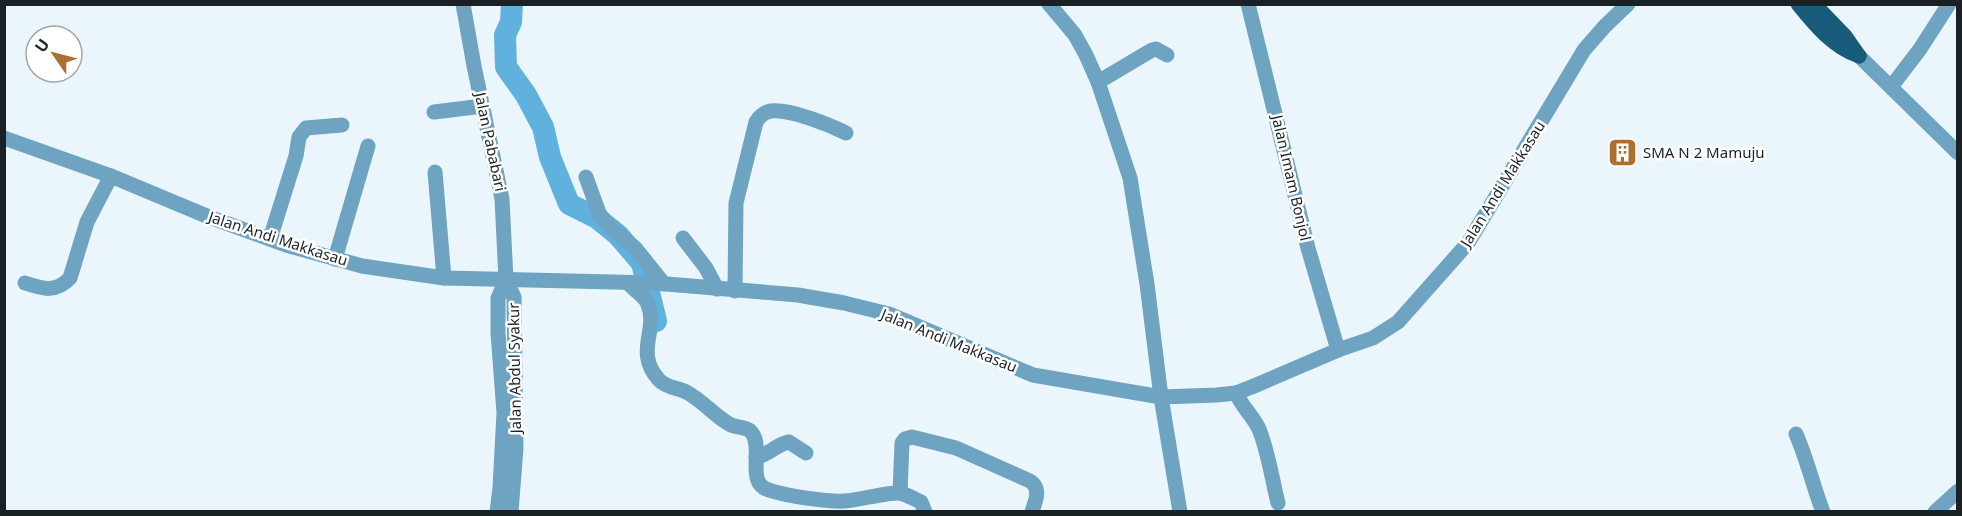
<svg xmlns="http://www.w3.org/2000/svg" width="1962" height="516" font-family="'Noto Sans',sans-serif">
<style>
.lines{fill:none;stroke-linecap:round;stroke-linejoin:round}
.river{stroke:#61b1de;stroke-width:22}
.minor{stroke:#6ea3c2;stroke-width:15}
.major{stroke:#195b7b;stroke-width:15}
.labels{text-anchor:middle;stroke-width:5;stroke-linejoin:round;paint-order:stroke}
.street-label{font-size:15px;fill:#1a2125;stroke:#fff}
.poi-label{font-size:15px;fill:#1a2125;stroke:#fff;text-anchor:start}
</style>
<rect width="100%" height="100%" fill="#ebf6fc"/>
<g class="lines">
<polyline class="river" points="512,4 511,22 505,35 506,67 526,95 543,127 550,157 569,204 597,218 618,235 642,263 656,321"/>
<g class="minor">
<polyline points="463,4 474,66 502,199 506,280 514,297 516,448 511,512"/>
<polyline points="1049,4 1075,35 1086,55 1098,82 1130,178 1147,284 1161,397 1180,512"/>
<polyline points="1248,4 1308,248 1338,350"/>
<polyline points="1859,56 1958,153"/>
<polyline points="1098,82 1152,50 1156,49 1167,55"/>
<polyline points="1891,87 1920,49 1949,4"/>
<polyline points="434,112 483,106"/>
<polyline points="4,138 111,176 209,217 286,245 362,266 444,278 655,283 798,295 844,303 889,314 1033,375 1161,397 1217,395 1236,393 1254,386 1338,350 1373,338 1398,322 1468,243 1584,50 1605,26 1628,4"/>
<polyline points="435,172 444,278"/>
<polyline points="586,177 599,213 606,223 636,249 664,284"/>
<polyline points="683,238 706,268 717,289"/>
<polyline points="270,239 296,156 299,137 306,128 342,125"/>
<polyline points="335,259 368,146"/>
<path d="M25 283C43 289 56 293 70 278L87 222 111 176"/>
<path d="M628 283C633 289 643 295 647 302 660 329 633 351 659 380 668 389 678 387 688 393 704 402 717 418 731 425 738 428 748 427 752 433 764 449 745 483 769 490 786 496 827 502 845 501 859 500 888 492 900 493 906 494 914 499 921 502L925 512"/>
<path d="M735 291 736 203 756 122C759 117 764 112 771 111 790 109 828 124 846 133"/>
<path d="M1236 393C1242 407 1253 416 1259 429 1268 451 1272 479 1278 503"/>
<path d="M1796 434C1807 459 1813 486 1823 512"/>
<path d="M756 457C770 455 776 444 789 442L806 453"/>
<path d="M900 493 902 443 905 439 912 437 956 448 1030 481C1042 489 1035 501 1032 512"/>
<polyline points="497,512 500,488 504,413 498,333 498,298 506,280"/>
<polyline points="1935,512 1958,491"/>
</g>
<g class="major">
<path d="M1798 4C1815 25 1833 47 1859 56"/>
<polyline points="1814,4 1845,36 1859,56"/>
</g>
</g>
<defs>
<symbol id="building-square" viewBox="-11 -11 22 22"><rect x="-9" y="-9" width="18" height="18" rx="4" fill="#aa6f31" stroke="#fff"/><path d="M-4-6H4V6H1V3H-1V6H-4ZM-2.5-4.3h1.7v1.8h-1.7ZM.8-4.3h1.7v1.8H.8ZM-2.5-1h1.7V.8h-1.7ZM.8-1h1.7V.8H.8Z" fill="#fff"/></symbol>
</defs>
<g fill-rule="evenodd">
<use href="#building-square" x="1606" y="136" width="33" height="33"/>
</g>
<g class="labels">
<g class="street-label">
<text transform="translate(490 142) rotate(78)" y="5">Jalan Pababari</text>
<text transform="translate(1291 178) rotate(77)" y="5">Jalan Imam Bonjol</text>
<text transform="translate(1503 184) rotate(-58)" y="5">Jalan Andi Makkasau</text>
<text transform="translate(278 239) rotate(18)" y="5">Jalan Andi Makkasau</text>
<text transform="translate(949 341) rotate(22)" y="5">Jalan Andi Makkasau</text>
<text transform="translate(515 368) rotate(-91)" y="5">Jalan Abdul Syakur</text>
</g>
<g class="poi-label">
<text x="1643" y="158">SMA N 2 Mamuju</text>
</g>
</g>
<rect width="1962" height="516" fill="none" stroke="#1a2125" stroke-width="12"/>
<g transform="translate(54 54) rotate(305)"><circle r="28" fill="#ffffff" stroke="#a3a6a8" stroke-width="1.5"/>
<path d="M0-4.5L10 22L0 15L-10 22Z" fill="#aa6f31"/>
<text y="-9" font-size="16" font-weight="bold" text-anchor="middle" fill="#1a2125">U</text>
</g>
</svg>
